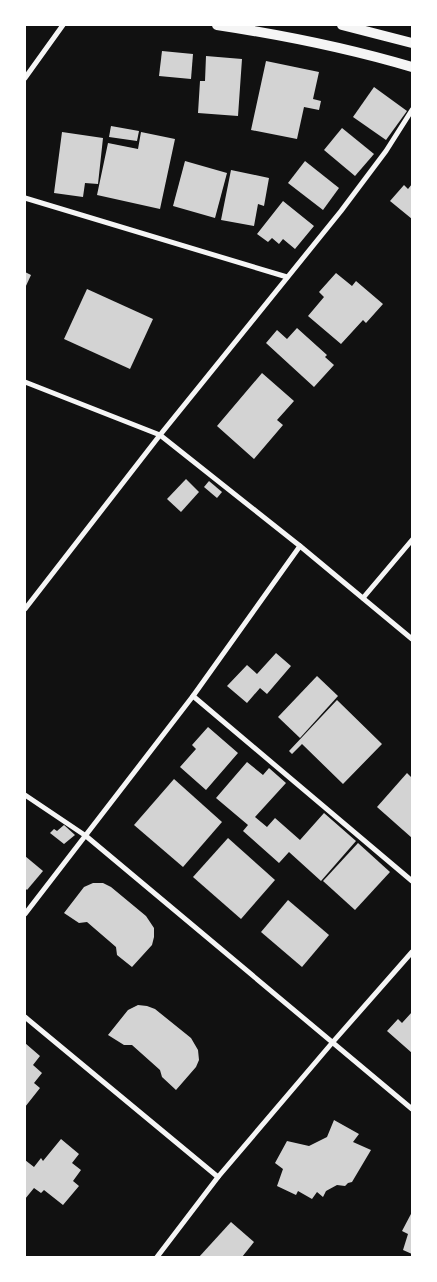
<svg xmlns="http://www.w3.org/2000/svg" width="437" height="1282" font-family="'Nunito Sans',sans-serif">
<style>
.building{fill:#d3d3d3}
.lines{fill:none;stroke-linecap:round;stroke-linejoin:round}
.minor{stroke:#f5f5f5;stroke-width:5}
.secondary{stroke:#f5f5f5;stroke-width:10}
</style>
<rect width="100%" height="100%" fill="#111"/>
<g class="building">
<polygon points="162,51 193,54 191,79 159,76"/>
<polygon points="206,56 242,59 238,116 198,113 200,81 205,81"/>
<polygon points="266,61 319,72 313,99 321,101 319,110 304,107 297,139 251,130"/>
<polygon points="374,87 407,111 386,140 353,117"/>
<polygon points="111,126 139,131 137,141 109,137"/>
<polygon points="342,128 374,154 355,176 324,150"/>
<polygon points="62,132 103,138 98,184 85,183 83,197 54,193"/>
<polygon points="141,132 175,139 160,209 97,195 108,143 138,149"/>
<polygon points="185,161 227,173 215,218 173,206"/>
<polygon points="305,161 339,188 323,210 288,183"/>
<polygon points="231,170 269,178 264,206 258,204 254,226 221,220"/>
<polygon points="412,184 412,219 390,201 404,185 408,189"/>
<polygon points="283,201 314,226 295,249 283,239 279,244 272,238 268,242 257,234"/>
<polygon points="25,272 31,275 25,288"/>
<polygon points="336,273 352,286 356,281 383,304 366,323 363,320 341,344 308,316 324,297 319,292"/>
<polygon points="87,289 153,319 130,369 64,339"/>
<polygon points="297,328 327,355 325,357 334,365 314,387 266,343 277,330 287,339"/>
<polygon points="262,373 294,401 277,420 283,425 254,459 217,426"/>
<polygon points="186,479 199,492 181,512 167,499"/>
<polygon points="209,481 222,492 217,498 204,487"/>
<polygon points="276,653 291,666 267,694 260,688 247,703 227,686 247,665 257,674"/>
<polygon points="317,676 338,696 300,738 278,717"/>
<polygon points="337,700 382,744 343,784 302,744 292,754 289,751"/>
<polygon points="208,727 238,753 206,790 180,767 196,749 192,745"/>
<polygon points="247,762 263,775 269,768 286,783 255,817 267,827 275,818 300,840 324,813 356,841 321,881 289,852 279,863 243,831 248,825 216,798"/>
<polygon points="407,773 412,778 412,838 377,807"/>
<polygon points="174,779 222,822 183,867 134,825"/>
<polygon points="64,825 75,835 64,844 50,833 54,829 57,831"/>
<polygon points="228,838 275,880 241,919 193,877"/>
<polygon points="358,843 390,872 355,910 323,881"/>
<polygon points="25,856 43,871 27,890 25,888"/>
<polygon points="93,883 103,883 111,887 146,916 154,928 154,937 152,945 132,967 117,955 116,947 87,922 79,923 64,913 84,887"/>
<polygon points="288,900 329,935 302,967 261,932"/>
<polygon points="138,1005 147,1006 155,1009 191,1038 198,1050 199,1060 196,1067 176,1090 162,1077 160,1070 132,1045 124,1045 108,1035 128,1010"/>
<polygon points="412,1012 412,1053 387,1031 398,1019 402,1023"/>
<polygon points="25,1043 40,1056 33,1065 42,1073 34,1083 40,1088 25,1107"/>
<polygon points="334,1120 359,1134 353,1142 371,1150 352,1182 348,1183 345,1186 337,1185 326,1191 323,1197 317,1192 312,1199 298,1191 296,1195 277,1186 283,1169 275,1163 287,1141 309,1146 327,1137"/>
<polygon points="61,1139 79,1154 72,1163 81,1170 73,1181 79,1186 63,1205 44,1190 41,1193 34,1188 25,1199 25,1160 34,1167 41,1158 43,1161"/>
<polygon points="412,1212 412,1254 403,1250 408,1234 402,1231"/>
<polygon points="231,1222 254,1242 242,1257 199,1257"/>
</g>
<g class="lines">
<g class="minor">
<polyline points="25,78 63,25"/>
<polyline points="25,198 287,277"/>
<polyline points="25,382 160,435 300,546 412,639"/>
<polyline points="363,598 412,540"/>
<polyline points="25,609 160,435 341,211 386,151 412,110"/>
<polyline points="193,696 412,881"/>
<polyline points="25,795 86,836 412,1109"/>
<polyline points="25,914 193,696 300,546"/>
<polyline points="25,1017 218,1177"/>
<polyline points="157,1257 218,1177 332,1043 412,952"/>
</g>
<g class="secondary">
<path d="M217 25C283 35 348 48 412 67"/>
<polyline points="342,25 412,43"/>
</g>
</g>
<rect width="437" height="1282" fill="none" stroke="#ffffff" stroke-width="52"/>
</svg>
